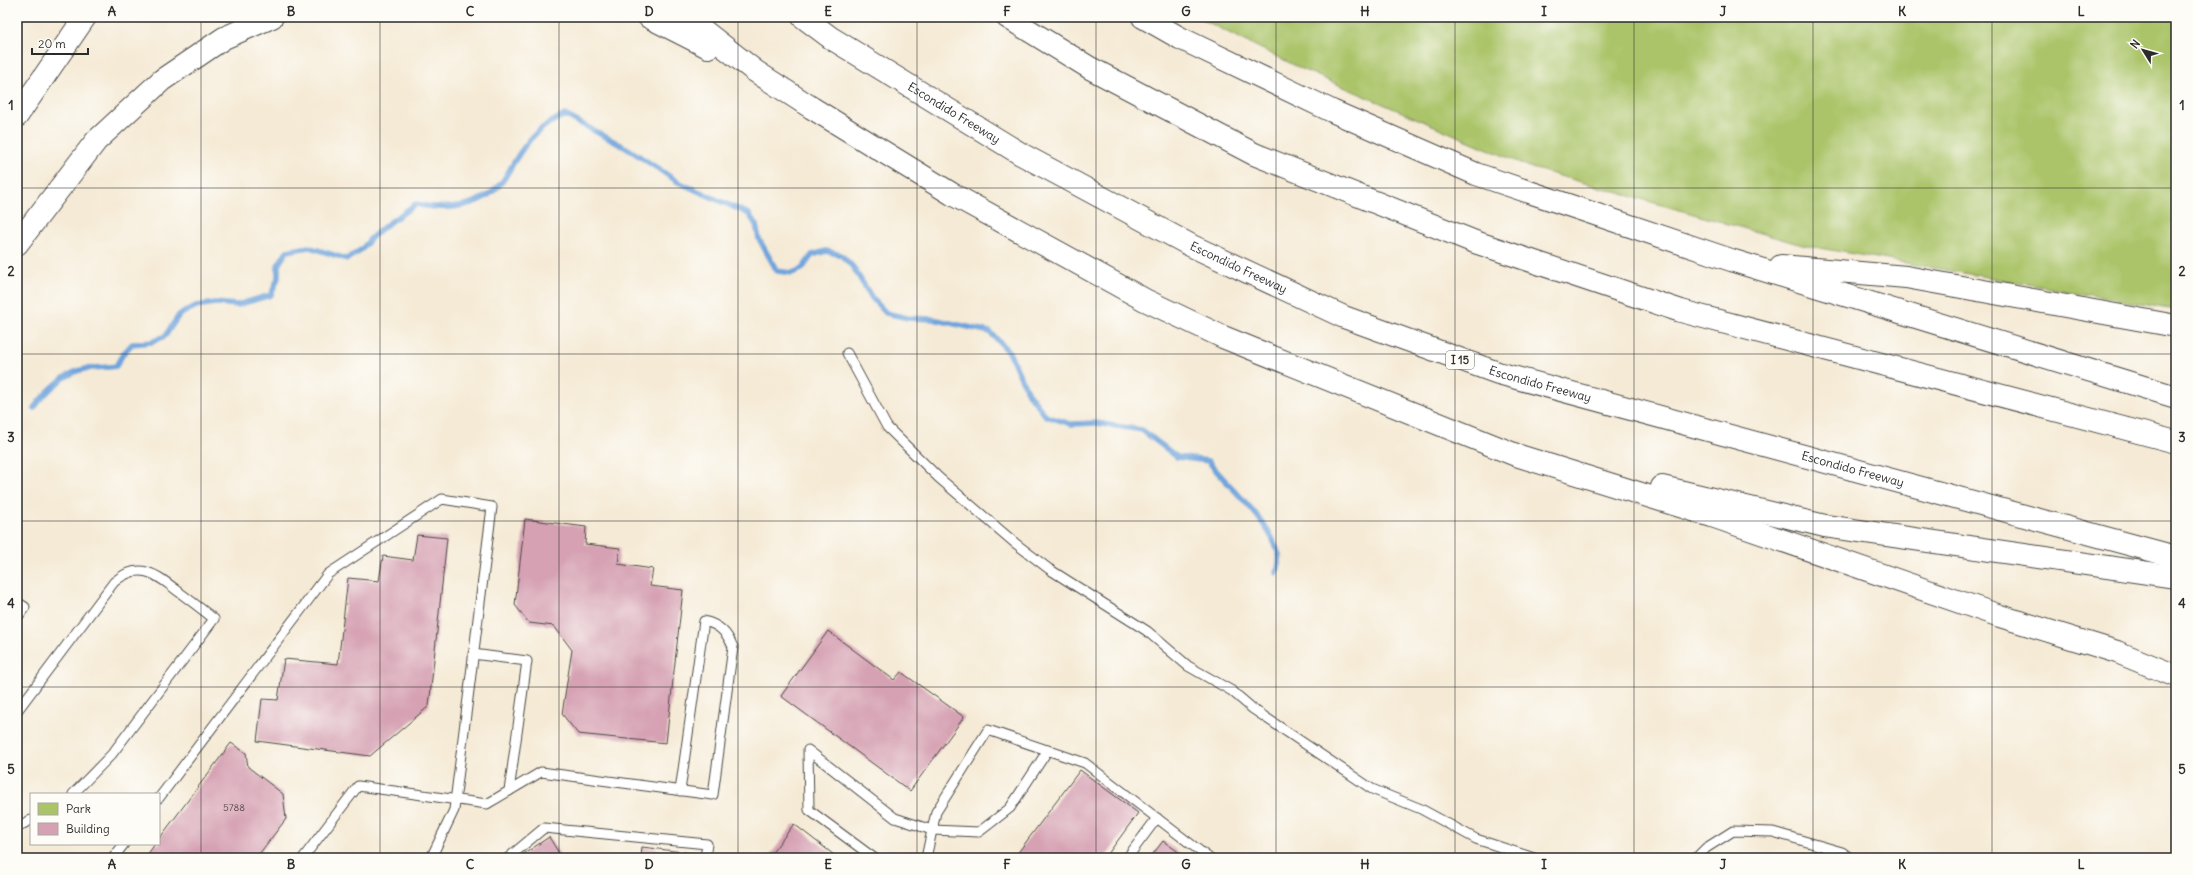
<svg xmlns="http://www.w3.org/2000/svg" width="2193" height="875" font-family="Delius,sans-serif">
<style>
.green{fill:#abc469;stroke:#6b784a}
.lines{fill:none;stroke-linecap:round;stroke-linejoin:round}
.stream{stroke:#6fa4dc;stroke-width:5.5}
.building{fill:#d6a1b3}
.lane-casing{stroke:#494844;stroke-width:11}
.highway-casing{stroke:#494844;stroke-width:24}
.lane{stroke:#fff;stroke-width:9}
.highway{stroke:#fff;stroke-width:22}
.grid{fill:none;stroke:#2b2b2b;stroke-width:1;stroke-opacity:0.55}
.labels{text-anchor:middle;stroke-width:3;stroke-linejoin:round;paint-order:stroke}
.number-label{font-size:10px;fill:#56484d}
.shield{fill:#fdfcf7;stroke:#6a6a68;stroke-width:1}
.shield-label{font-size:11px;font-weight:bold;fill:#2b2b2b}
.street-label{font-size:12px;fill:#2b2b2b;stroke:#fdfcf7}
.neatline{fill:none;stroke:#2b2b2b;stroke-width:1.5}
.grid-label{font-size:13px;text-anchor:middle;font-weight:bold;fill:#2b2b2b}
</style>
<rect width="100%" height="100%" fill="#fdfcf7"/>
<filter id="ink" filterUnits="userSpaceOnUse"><feTurbulence type="fractalNoise" baseFrequency=".025" numOctaves="2"/><feDisplacementMap in="SourceGraphic" scale="8" xChannelSelector="R" yChannelSelector="G"/><feConvolveMatrix kernelMatrix="1 2 1 2 8 2 1 2 1" color-interpolation-filters="sRGB"/></filter>
<filter id="wash" filterUnits="userSpaceOnUse"><feTurbulence type="fractalNoise" baseFrequency=".012" numOctaves="4" result="noise"/><feDisplacementMap in="SourceGraphic" scale="16" xChannelSelector="R" yChannelSelector="G"/><feGaussianBlur stdDeviation="0.9" result="paint"/><feColorMatrix in="noise" values="0 0 0 0 0 0 0 0 0 0 0 0 0 0 0 0 0 1.4 0 .05"/><feComposite in="paint" operator="in"/></filter>
<g filter="url(#wash)">
<rect width="100%" height="100%" fill="#f5ead5"/>
<polygon class="green" points="1197,17 2176,17 2176,310 1802,245 1532,168 1304,70"/>
<g class="lines">
<path class="stream" d="M34 408C45 393 65 372 85 369 95 367 106 368 116 366L123 354 132 344 152 342 165 336 179 315 196 306 215 303 237 305 271 295 278 278V265L287 251 309 247 347 259 362 249 371 238 386 225 416 204C445 211 481 208 501 183 506 177 510 169 514 162 528 139 540 126 565 115L630 150 678 182 749 214 756 225 759 239 777 271 792 273 802 269 812 255 826 251 841 255 853 267 872 298 886 313 908 318 933 319 990 332 1009 352 1028 393 1046 416 1071 424 1096 423 1142 430 1177 457 1208 461C1231 490 1269 519 1279 555 1280 560 1278 568 1277 573"/>
</g>
<g id="blocks">
<g class="building">
<polygon points="525,519 586,527 585,544 620,548 618,564 653,569 650,586 683,590 666,743 578,734 562,714 572,650 554,626 529,623 515,605"/>
<polygon points="417,535 447,538 429,706 370,756 257,741 262,699 278,700 284,659 338,664 348,578 379,581 383,556 413,560"/>
<polygon points="828,631 894,680 901,672 964,717 910,791 781,696"/>
<polygon points="231,743 246,753 248,767 283,794 286,819 256,858 145,858 155,844 159,844 159,839"/>
<polygon points="1080,770 1138,813 1105,858 1014,858"/>
<polygon points="794,824 838,858 768,858"/>
<polygon points="549,837 562,858 518,858"/>
<polygon points="1163,841 1187,858 1150,858"/>
<polygon points="642,847 699,854 698,858 641,858"/>
</g>
</g>
</g>
<g filter="url(#ink)">
<use href="#blocks" fill-opacity="0" stroke="#494844" stroke-width="1"/>
<g class="lines">
<defs>
<g id="lane">
<polyline points="847,353 887,427 939,478 1015,543 1049,569 1147,631 1188,666 1232,691 1253,709 1372,789 1421,809 1476,839 1534,858"/>
<polyline points="17,602 25,607 17,618"/>
<polyline points="473,654 527,661 509,791"/>
<path d="M17 711 114 582C140 560 157 575 179 592 191 601 203 610 214 619L112 754 73 794"/>
<polyline points="159,798 328,574 442,499 492,507 454,810 431,858"/>
<polyline points="17,827 31,820"/>
<polyline points="113,858 124,844"/>
<path d="M303 858 358 786 487 804 541 772 713 795 733 647C727 633 720 625 704 621L680 791"/>
<polyline points="508,858 544,828 707,844 705,858"/>
<polyline points="874,858 809,810 808,750 895,818 932,830 979,832 1010,808 1048,750"/>
<polyline points="926,858 936,812 988,730 1085,763 1209,858"/>
<polyline points="1127,858 1157,818"/>
<polyline points="1696,858 1706,848 1733,831 1773,832 1842,852 1851,858"/>
</g>
<g id="highway">
<polyline points="649,17 708,47"/>
<polyline points="686,17 755,71 812,108 952,194 1145,300 1223,337 1516,455 1712,516 2000,616 2117,652 2176,676"/>
<path id="s1" d="M803 17 831 38 1021 154 1192 246 1344 317 1498 373 2176 557"/>
<polyline points="1007,17 1090,68 1254,154 1475,242 1681,311 2176,442"/>
<polyline points="1143,17 1180,38 1332,111 1476,174 1734,261 2176,397"/>
<polyline points="17,116 85,17"/>
<polyline points="17,244 96,141 162,80 224,38 272,17"/>
<polyline points="1781,266 1906,277 2176,326"/>
<polyline points="1662,487 1825,526 2176,577"/>
</g>
</defs>
<use href="#lane" class="lane-casing"/>
<use href="#highway" class="highway-casing"/>
<use href="#lane" class="lane"/>
<use href="#highway" class="highway"/>
</g>
</g>
<path class="grid" d="M201 17V858M380 17V858M559 17V858M738 17V858M917 17V858M1096 17V858M1276 17V858M1455 17V858M1634 17V858M1813 17V858M1992 17V858M17 188H2176M17 354H2176M17 521H2176M17 687H2176"/>
<g class="labels">
<g class="number-label">
<text x="234" y="811">5788</text>
</g>
<rect class="shield" x="1446" y="351" width="28" height="18" rx="3"/>
<g class="shield-label">
<text x="1460" y="364">I 15</text>
</g>
<g class="street-label">
<text dy="4" stroke="none"><textPath href="#s1" startOffset="179">Escondido Freeway</textPath></text>
<text dy="4" stroke="none"><textPath href="#s1" startOffset="503">Escondido Freeway</textPath></text>
<text dy="4" stroke="none"><textPath href="#s1" startOffset="827">Escondido Freeway</textPath></text>
<text dy="4" stroke="none"><textPath href="#s1" startOffset="1151">Escondido Freeway</textPath></text>
</g>
</g>
<rect width="2193" height="875" fill="none" stroke="#fdfcf7" stroke-width="44"/>
<rect x="30" y="793" width="130" height="52" fill="#fdfcf7" stroke="#a9a8a5"/>
<rect x="38" y="803" width="20" height="12" fill="#abc469" stroke="#a9a8a5"/>
<text x="66" y="813" font-size="12" fill="#2b2b2b">Park</text>
<rect x="38" y="823" width="20" height="12" fill="#d6a1b3" stroke="#a9a8a5"/>
<text x="66" y="833" font-size="12" fill="#2b2b2b">Building</text>
<g transform="translate(2143 50) rotate(307)" stroke="#fdfcf7" stroke-width="3" paint-order="stroke">
<path d="M0-3L7 15L0 10L-7 15Z" fill="#2b2b2b"/>
<text y="-6" font-size="11" font-weight="bold" text-anchor="middle" fill="#2b2b2b">N</text>
</g>
<path d="M32 48v6h56v-6" fill="none" stroke="#2b2b2b" stroke-width="2"/>
<text x="38" y="48" font-size="12" fill="#2b2b2b" stroke="#fdfcf7" stroke-width="3" paint-order="stroke">20 m</text>
<rect x="22" y="22" width="2149" height="831" class="neatline"/>
<g class="grid-label">
<text x="112" y="16">A</text>
<text x="291" y="16">B</text>
<text x="470" y="16">C</text>
<text x="649" y="16">D</text>
<text x="828" y="16">E</text>
<text x="1007" y="16">F</text>
<text x="1186" y="16">G</text>
<text x="1365" y="16">H</text>
<text x="1544" y="16">I</text>
<text x="1723" y="16">J</text>
<text x="1902" y="16">K</text>
<text x="2081" y="16">L</text>
<text x="11" y="110">1</text>
<text x="2182" y="110">1</text>
<text x="11" y="276">2</text>
<text x="2182" y="276">2</text>
<text x="11" y="442">3</text>
<text x="2182" y="442">3</text>
<text x="11" y="608">4</text>
<text x="2182" y="608">4</text>
<text x="11" y="774">5</text>
<text x="2182" y="774">5</text>
<text x="112" y="869">A</text>
<text x="291" y="869">B</text>
<text x="470" y="869">C</text>
<text x="649" y="869">D</text>
<text x="828" y="869">E</text>
<text x="1007" y="869">F</text>
<text x="1186" y="869">G</text>
<text x="1365" y="869">H</text>
<text x="1544" y="869">I</text>
<text x="1723" y="869">J</text>
<text x="1902" y="869">K</text>
<text x="2081" y="869">L</text>
</g>
</svg>
